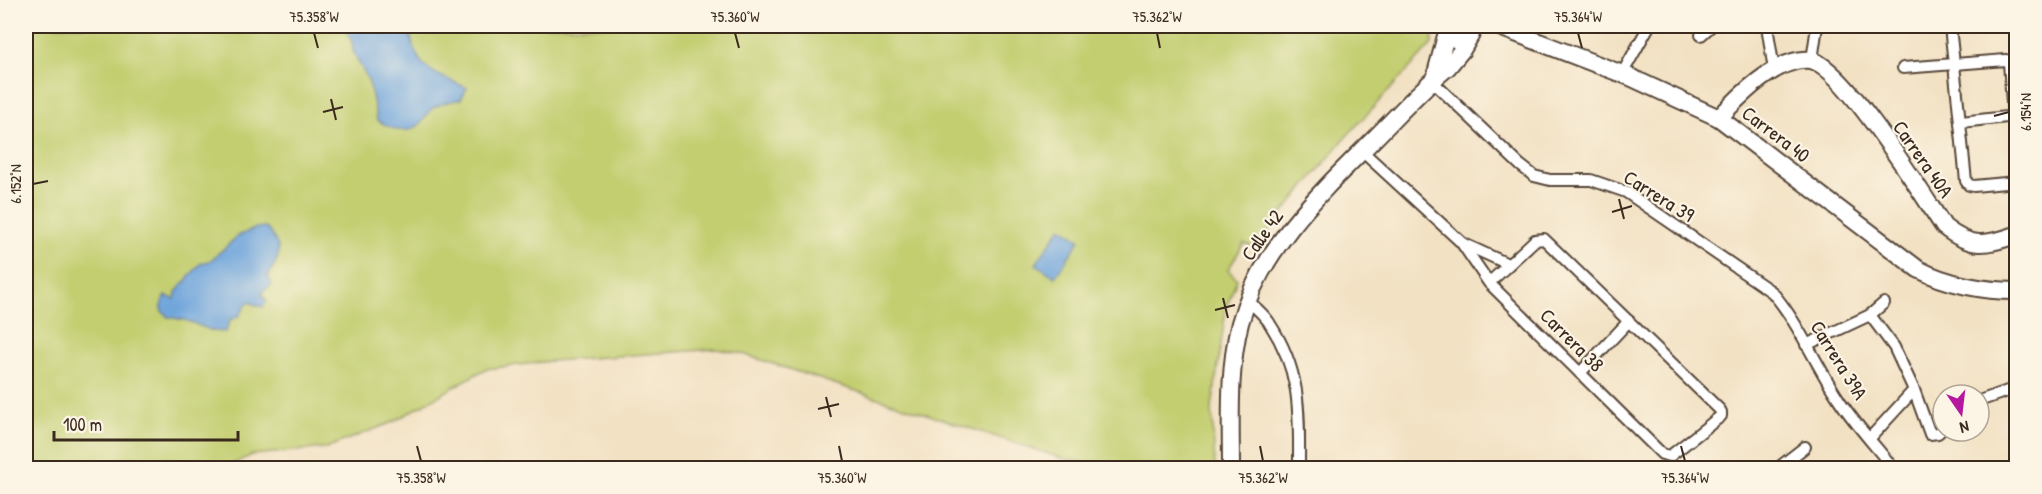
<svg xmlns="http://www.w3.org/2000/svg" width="2042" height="494" font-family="'Patrick Hand',sans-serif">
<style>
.green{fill:#c2ce70;stroke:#7e7c47;stroke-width:1.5}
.water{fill:#6ea4db;stroke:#54677c;stroke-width:1.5}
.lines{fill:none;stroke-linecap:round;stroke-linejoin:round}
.street-casing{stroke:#564537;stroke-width:14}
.primary-casing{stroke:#564537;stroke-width:20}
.street{stroke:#fff;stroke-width:10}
.primary{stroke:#fff;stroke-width:16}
.ticks{fill:none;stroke:#3b2a1e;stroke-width:2}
.labels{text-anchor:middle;stroke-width:4.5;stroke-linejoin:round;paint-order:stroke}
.street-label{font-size:20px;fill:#3b2a1e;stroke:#fcf5e5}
.neatline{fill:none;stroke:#3b2a1e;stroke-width:2}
.ticks-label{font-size:15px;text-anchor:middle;fill:#3b2a1e}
</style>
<rect width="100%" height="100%" fill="#fcf5e5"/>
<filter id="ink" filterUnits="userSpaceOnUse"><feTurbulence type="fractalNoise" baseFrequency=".0167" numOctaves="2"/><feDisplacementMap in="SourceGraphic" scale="12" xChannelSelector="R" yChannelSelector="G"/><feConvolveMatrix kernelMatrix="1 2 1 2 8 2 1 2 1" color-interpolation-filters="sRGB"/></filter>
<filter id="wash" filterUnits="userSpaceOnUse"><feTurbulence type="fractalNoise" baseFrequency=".008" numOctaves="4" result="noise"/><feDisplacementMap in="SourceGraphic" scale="24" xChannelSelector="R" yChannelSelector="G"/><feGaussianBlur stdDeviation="1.35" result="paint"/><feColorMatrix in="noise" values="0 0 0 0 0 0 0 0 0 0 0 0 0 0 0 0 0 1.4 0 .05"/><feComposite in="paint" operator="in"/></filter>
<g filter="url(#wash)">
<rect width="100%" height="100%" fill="#f2e1c3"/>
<polygon class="green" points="26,26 1430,26 1433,30 1432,44 1345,138 1254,248 1244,243 1228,270 1237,279 1226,309 1212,408 1215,468 1112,468 1064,459 740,353 716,349 551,361 485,369 393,422 326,448 252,455 224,468 26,468"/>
<g class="water">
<path d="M340 26H409C415 70 430 71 467 88L461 99C452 101 441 103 433 108 427 112 426 118 421 123 407 137 390 129 377 120L369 82 353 51 352 42 347 32Z"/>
<path d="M266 227C283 250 282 252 268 276L272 285 264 290 262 295 267 301 263 307 248 302 239 316 230 320 225 332 213 331 185 320 168 317 161 310 162 302 166 296 175 299 176 292 200 264 211 260 238 236 256 228Z"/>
<polygon points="1061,227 1080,240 1055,277 1036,264"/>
</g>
</g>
<g filter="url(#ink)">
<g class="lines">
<defs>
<g id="street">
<polyline points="1767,26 1774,70"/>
<polyline points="1950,26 1966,181 1969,185 1974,186 2016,182"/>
<polyline points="1701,35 1711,26"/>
<polyline points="1812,60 1817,26"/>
<polyline points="1903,68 2006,60 2009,63 2013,116"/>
<polyline points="1622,74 1649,26"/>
<path d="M1432 81 1520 165 1534 176 1550 180H1591L1626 192 1772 292C1798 322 1814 361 1836 395 1852 421 1874 444 1893 468"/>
<polyline points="1961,122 2016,116"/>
<polyline points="1362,151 1461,242 1489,283 1662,454 1670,456 1721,416 1721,412 1719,409 1544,239 1535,240 1489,283"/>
<polyline points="1462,243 1508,264"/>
<path d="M1248 300C1255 308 1265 315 1270 324 1302 373 1299 414 1299 468"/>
<polyline points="1870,315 1894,347 1914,390 1930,434 1938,433 1943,428"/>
<polyline points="1806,345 1870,315 1884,303"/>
<polyline points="1580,373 1629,321"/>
<polyline points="1979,401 2016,388"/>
<polyline points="1870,438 1914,390"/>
<polyline points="1778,468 1805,447"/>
</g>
<g id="primary">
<polyline points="1444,26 1449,36 1457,40 1470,36 1475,26"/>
<path d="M1497 26 1630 77 1719 118 1918 269C1946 284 1984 291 2016 291"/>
<polyline points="1435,77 1447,32"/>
<path d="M1719 118C1739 96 1778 57 1810 60 1842 64 1924 197 1944 227 1972 249 1985 245 2016 235"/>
<path d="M1231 468C1231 421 1228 369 1240 323 1261 247 1322 191 1376 137 1400 113 1422 88 1448 67L1462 50 1470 36"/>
</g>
</defs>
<use href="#street" class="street-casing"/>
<use href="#primary" class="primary-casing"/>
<use href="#street" class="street"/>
<use href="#primary" class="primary"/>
</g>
</g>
<path class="ticks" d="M314 33 318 48M735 33 739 48M1157 33 1160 48M1578 33 1582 48M331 99 336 120M323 112 343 107M1994 116 2009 112M33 184 48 181M1619 199 1624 219M1612 212 1632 206M1223 298 1228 318M1215 310 1235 305M826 397 831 417M818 409 839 404M417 446 421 461M839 446 842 461M1260 446 1263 461M1681 446 1685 461"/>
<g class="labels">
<g class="street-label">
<text transform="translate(1776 134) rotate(37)" y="7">Carrera 40</text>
<text transform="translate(1923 159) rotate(55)" y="7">Carrera 40A</text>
<text transform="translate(1659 196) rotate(32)" y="7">Carrera 39</text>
<text transform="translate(1262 235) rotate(-55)" y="7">Calle 42</text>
<text transform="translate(1572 340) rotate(45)" y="7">Carrera 38</text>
<text transform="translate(1839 360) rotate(58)" y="7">Carrera 39A</text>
</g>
</g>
<rect width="2042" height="494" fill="none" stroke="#fcf5e5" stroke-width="66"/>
<g transform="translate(1961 413) rotate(166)"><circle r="28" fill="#fcf5e5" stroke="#afa495" stroke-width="1.5"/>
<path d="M0-4.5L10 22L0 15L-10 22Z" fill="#b5179e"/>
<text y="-9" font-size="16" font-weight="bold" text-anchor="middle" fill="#3b2a1e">N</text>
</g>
<path d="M54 431v9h184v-9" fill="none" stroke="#3b2a1e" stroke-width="3"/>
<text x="63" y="431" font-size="18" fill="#3b2a1e" stroke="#fcf5e5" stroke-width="4.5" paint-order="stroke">100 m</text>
<rect x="33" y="33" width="1976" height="428" class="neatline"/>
<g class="ticks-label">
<text x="314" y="22">75.358°W</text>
<text x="735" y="22">75.360°W</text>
<text x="1157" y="22">75.362°W</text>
<text x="1578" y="22">75.364°W</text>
<text transform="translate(2026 112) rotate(-90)" y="5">6.154°N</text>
<text transform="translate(16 184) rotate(-90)" y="5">6.152°N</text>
<text x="421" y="483">75.358°W</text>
<text x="842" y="483">75.360°W</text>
<text x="1263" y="483">75.362°W</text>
<text x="1685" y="483">75.364°W</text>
</g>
</svg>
